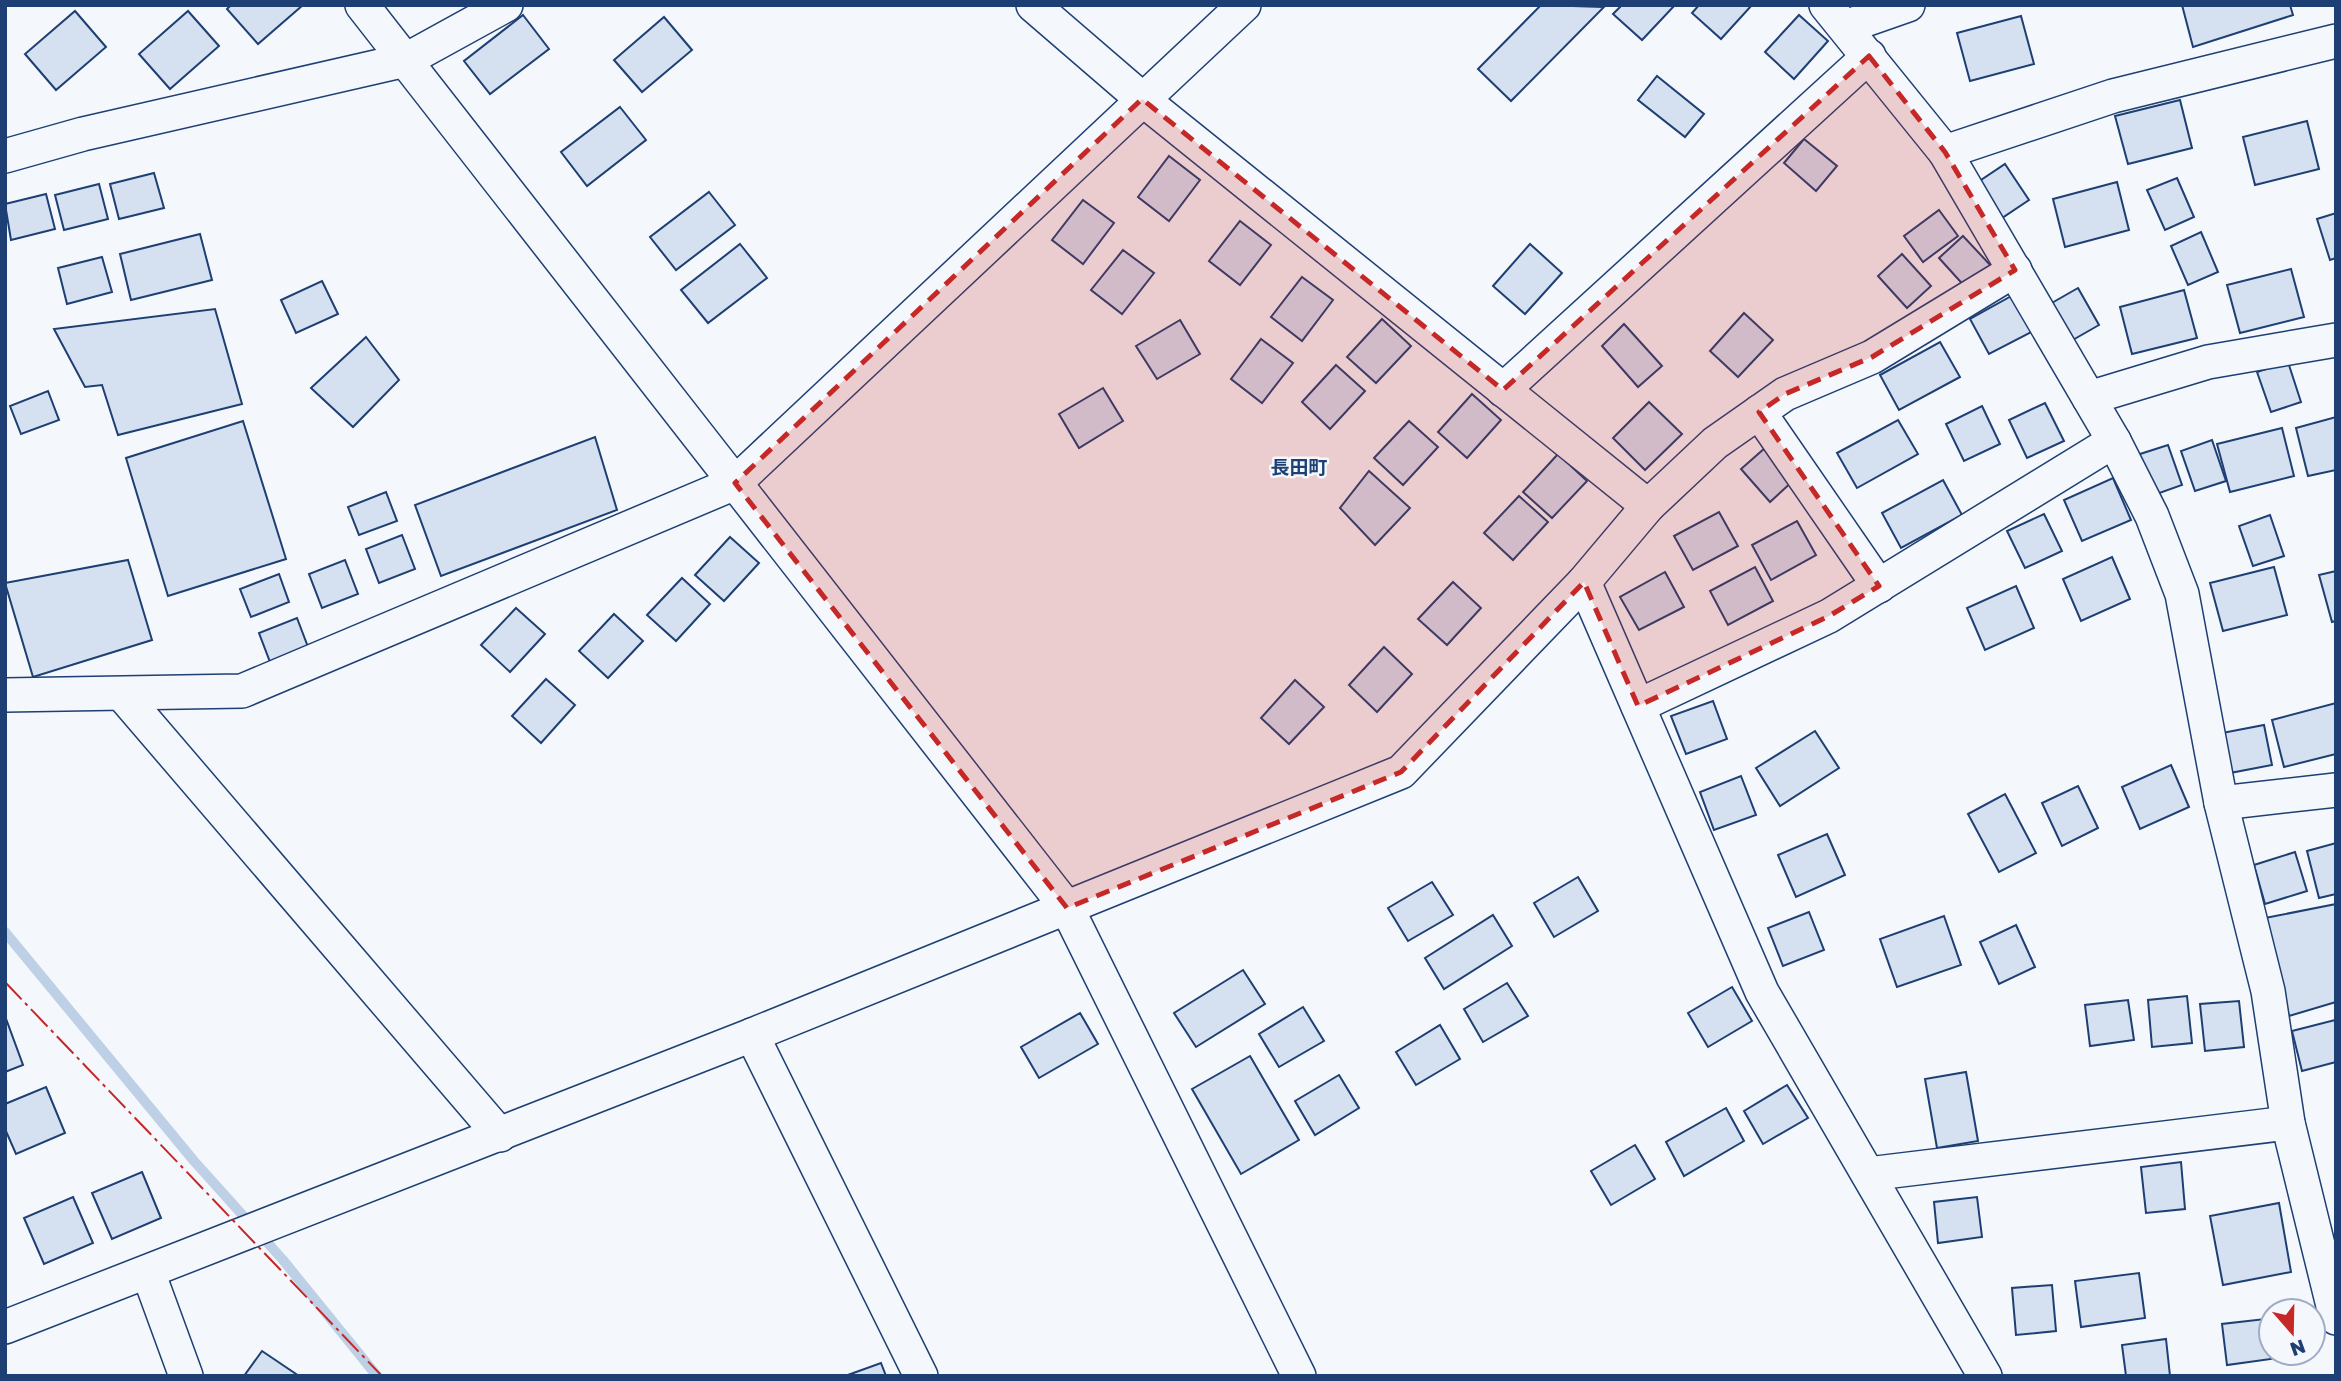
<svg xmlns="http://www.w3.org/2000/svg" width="2341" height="1381" font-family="'Golos Text','Noto Sans JP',sans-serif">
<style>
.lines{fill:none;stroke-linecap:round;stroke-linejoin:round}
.stream{stroke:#bed0e5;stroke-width:10}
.building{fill:#d5e0f0;stroke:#1d3f73;stroke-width:2}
.street-casing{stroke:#1d3f73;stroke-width:36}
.street{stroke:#f4f7fb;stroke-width:33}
.power{stroke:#c62828;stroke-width:2;stroke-dasharray:24 5 3.5 5;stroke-linecap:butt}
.marked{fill:#c62828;fill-opacity:0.2;stroke:#c62828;stroke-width:5;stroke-dasharray:14 9;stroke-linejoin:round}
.labels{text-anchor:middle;stroke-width:5;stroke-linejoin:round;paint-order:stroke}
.neighbourhood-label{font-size:19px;font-weight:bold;fill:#1d3f73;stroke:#f4f7fb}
</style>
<rect width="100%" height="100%" fill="#f4f7fb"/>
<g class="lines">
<polyline class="stream" points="5,932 194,1161 283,1260 377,1376"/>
</g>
<g class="building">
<polygon points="231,5 303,5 258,44 227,9"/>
<polygon points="1541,5 1604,7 1511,101 1478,69"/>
<polygon points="1622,5 1675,5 1642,40 1613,14"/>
<polygon points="1699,5 1752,5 1721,39 1692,13"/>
<polygon points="2182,5 2290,5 2293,15 2193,47"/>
<polygon points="75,11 106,47 56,90 25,54"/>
<polygon points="188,11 219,46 170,89 139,54"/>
<polygon points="523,15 549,49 490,94 464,61"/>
<polygon points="1799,15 1828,41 1794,79 1765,52"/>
<polygon points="2021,16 2034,64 1970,81 1957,33"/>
<polygon points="664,17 692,50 642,92 614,60"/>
<polygon points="1657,76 1704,114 1685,137 1638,100"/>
<polygon points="2180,100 2192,148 2128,164 2115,116"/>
<polygon points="620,107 646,140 587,186 561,152"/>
<polygon points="2307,121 2319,169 2255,185 2243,137"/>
<polygon points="1804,139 1837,166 1816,191 1784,163"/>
<polygon points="1169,156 1200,180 1169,221 1138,197"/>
<polygon points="2005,164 2029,200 2002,218 1978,182"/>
<polygon points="154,173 164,208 119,219 110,184"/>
<polygon points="2177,178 2194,217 2165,230 2147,190"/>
<polygon points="2117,182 2129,230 2065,247 2053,199"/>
<polygon points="99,184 108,219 64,230 55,195"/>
<polygon points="709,192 735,225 676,270 650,237"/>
<polygon points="46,194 55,229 11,240 5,204"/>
<polygon points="1083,200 1114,223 1083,264 1052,240"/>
<polygon points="1939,210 1958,236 1923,262 1904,236"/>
<polygon points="2336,213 2336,258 2330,260 2317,219"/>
<polygon points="1240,221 1271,245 1240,285 1209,261"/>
<polygon points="2201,232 2218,272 2188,285 2171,246"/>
<polygon points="200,234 212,280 131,300 120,254"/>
<polygon points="1963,236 1993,268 1968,290 1939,258"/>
<polygon points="740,244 767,278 708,323 681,290"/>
<polygon points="1530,244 1562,273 1525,314 1493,286"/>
<polygon points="1123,250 1154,273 1122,314 1091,290"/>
<polygon points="1902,254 1931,286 1907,308 1878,276"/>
<polygon points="102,257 112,292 67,304 58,268"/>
<polygon points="2291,269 2304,317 2240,333 2227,285"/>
<polygon points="1302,277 1333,300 1302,341 1271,317"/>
<polygon points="322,281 338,314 296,333 281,300"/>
<polygon points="2078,288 2099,325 2071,341 2050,304"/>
<polygon points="2184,290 2197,338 2132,354 2120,307"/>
<polygon points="2015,294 2035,330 1989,354 1970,319"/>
<polygon points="215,309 242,404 118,435 102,385 85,387 54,329"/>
<polygon points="1744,313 1773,340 1738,377 1710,351"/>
<polygon points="1382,319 1411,346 1376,383 1347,357"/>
<polygon points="1180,320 1200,354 1157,379 1136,346"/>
<polygon points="1624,324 1662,366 1638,387 1602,346"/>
<polygon points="366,337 399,380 353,427 311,388"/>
<polygon points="1261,339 1293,363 1262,403 1231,379"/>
<polygon points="1940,342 1960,377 1899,410 1880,375"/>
<polygon points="2288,362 2301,402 2271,412 2257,372"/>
<polygon points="1336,365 1365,391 1330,429 1302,402"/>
<polygon points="1103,388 1123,421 1079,448 1059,414"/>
<polygon points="48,391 59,420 21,434 10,406"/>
<polygon points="1472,394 1501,420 1467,458 1438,432"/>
<polygon points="1649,402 1682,434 1645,470 1613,438"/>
<polygon points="2045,403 2064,441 2027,458 2009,420"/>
<polygon points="1982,406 2000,444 1964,461 1946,424"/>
<polygon points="2336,417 2336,470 2308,476 2296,428"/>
<polygon points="1898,420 1918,454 1857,488 1837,453"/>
<polygon points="243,421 286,559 168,596 126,458"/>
<polygon points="1409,421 1438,447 1403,485 1374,458"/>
<polygon points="2282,428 2294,476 2230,492 2217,444"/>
<polygon points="595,437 617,510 441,576 415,505"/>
<polygon points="2212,440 2226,481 2195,491 2181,451"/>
<polygon points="2168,445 2182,485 2151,496 2137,455"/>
<polygon points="1765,448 1794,480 1770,502 1741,469"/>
<polygon points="1558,454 1587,481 1552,518 1523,492"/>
<polygon points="1369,471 1410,508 1375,545 1340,508"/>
<polygon points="2113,478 2131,520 2082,541 2064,500"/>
<polygon points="1943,480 1962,515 1901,548 1882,513"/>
<polygon points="386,492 397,521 359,535 348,507"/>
<polygon points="1519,496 1548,522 1513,560 1484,533"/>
<polygon points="1719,512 1738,546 1693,570 1674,536"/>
<polygon points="2044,514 2062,551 2025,568 2007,531"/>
<polygon points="2270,515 2284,556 2253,566 2239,526"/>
<polygon points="1797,521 1816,555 1771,580 1752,545"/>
<polygon points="402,535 415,569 379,583 366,549"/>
<polygon points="730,537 759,563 724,601 695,575"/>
<polygon points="2112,557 2130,599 2081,621 2063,579"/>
<polygon points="128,560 152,640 33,677 5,583"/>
<polygon points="345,560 358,594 322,608 309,574"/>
<polygon points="1755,567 1773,601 1728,625 1710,591"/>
<polygon points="2274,567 2287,615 2223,631 2210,583"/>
<polygon points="2336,571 2336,621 2332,622 2319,575"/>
<polygon points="1665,572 1684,607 1639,630 1620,597"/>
<polygon points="279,574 289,602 251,617 240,589"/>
<polygon points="682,578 710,604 676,641 647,615"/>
<polygon points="1453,582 1481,608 1447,645 1418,619"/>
<polygon points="2016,586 2034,628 1985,650 1967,608"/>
<polygon points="516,608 545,634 510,672 481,645"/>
<polygon points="614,614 643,641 608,678 579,651"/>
<polygon points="297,618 308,647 270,662 259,633"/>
<polygon points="1384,647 1412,674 1377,712 1349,685"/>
<polygon points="546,679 575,705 541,743 512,716"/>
<polygon points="1295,680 1324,707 1289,744 1261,718"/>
<polygon points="1713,701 1727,739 1686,754 1671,716"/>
<polygon points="2336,703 2336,754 2284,767 2272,720"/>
<polygon points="2264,725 2272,765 2230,773 2222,733"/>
<polygon points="1815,731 1839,768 1780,806 1756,768"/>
<polygon points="2171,765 2189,807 2140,829 2122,787"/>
<polygon points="1741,776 1756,815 1714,830 1700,792"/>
<polygon points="2078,786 2098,828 2062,846 2042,803"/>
<polygon points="2005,794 2036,853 1999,872 1968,814"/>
<polygon points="1827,834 1845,875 1796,897 1778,855"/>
<polygon points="2336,843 2336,894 2319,898 2307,851"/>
<polygon points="2295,852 2307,891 2265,904 2254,865"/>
<polygon points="1578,877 1598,911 1554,937 1534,903"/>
<polygon points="1432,882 1453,915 1408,941 1388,908"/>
<polygon points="2336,904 2336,1002 2289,1016 2265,918"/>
<polygon points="1809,912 1824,950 1783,966 1768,928"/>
<polygon points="1493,915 1512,946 1444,989 1425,958"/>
<polygon points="1944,916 1961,965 1897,987 1880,939"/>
<polygon points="2016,925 2035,967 1999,984 1980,942"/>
<polygon points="1243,970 1265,1004 1196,1047 1174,1013"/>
<polygon points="1507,983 1528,1016 1483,1042 1464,1009"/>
<polygon points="1732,987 1752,1021 1708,1047 1688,1013"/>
<polygon points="2187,996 2192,1043 2152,1047 2148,1000"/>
<polygon points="2128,1000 2134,1040 2090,1046 2085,1005"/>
<polygon points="2239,1001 2244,1047 2205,1051 2200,1004"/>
<polygon points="1303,1007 1324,1041 1279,1067 1259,1034"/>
<polygon points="1080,1013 1098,1044 1039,1078 1021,1047"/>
<polygon points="5,1016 23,1065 5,1072"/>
<polygon points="2335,1020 2336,1062 2302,1071 2292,1031"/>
<polygon points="1440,1025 1460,1059 1416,1085 1396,1052"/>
<polygon points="1250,1056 1299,1140 1241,1174 1192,1089"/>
<polygon points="1966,1072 1978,1141 1937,1148 1925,1079"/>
<polygon points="1339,1075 1359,1108 1315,1135 1295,1101"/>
<polygon points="1787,1085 1808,1118 1763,1144 1744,1111"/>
<polygon points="46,1087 65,1133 16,1154 5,1129 5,1104"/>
<polygon points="1726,1108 1744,1141 1684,1176 1666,1142"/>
<polygon points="1635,1145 1655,1179 1611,1205 1591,1171"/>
<polygon points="2181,1162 2185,1209 2146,1213 2141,1167"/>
<polygon points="142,1172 161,1218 112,1239 92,1193"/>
<polygon points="73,1197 93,1243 44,1264 24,1218"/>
<polygon points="1977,1197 1982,1237 1938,1243 1934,1202"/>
<polygon points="2279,1203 2291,1272 2223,1285 2210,1216"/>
<polygon points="2139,1273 2145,1318 2081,1327 2075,1281"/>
<polygon points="2052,1285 2056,1331 2016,1335 2012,1288"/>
<polygon points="2265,1319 2271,1359 2227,1365 2222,1324"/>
<polygon points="2166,1339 2170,1376 2126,1376 2122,1345"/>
<polygon points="262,1351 299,1376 244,1376"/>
<polygon points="881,1363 886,1376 845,1376"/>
</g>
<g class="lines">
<defs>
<g id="street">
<polyline points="362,5 1067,908 1299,1376"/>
<polyline points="1033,5 1142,99 1648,506"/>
<polyline points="1826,5 1945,152 2114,441 2152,516 2182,594 2221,803 2268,991 2288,1123 2336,1318"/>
<polyline points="1845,27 1908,5"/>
<polyline points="1945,152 2113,96 2336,41"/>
<polyline points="5,156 83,134 406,60 506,5"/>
<polyline points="1503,390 1869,56"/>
<polyline points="2089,398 2208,362 2336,340"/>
<polyline points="1759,412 1879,586"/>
<polyline points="1584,582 1762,992 1985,1376"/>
<polyline points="122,694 500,1135"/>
<polyline points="5,695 242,691 735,483 1244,5"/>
<polyline points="1638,706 1829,616 2114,441"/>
<polyline points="2221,803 2336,790"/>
<polyline points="752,1035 921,1376"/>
<polyline points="1868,1174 2288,1123"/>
<polyline points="148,1272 186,1376"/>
<polyline points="5,1327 752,1035 1401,772 1584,582 1648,506 1715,443 1785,394 1872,357 2015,270"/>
</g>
</defs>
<use href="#street" class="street-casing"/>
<use href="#street" class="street"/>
<polyline class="power" points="5,982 382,1376"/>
</g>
<path class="marked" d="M1869 56 1945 152 2015 270 1872 357 1785 394 1759 412 1879 586 1829 616 1638 706 1584 582 1401 772 1067 908 735 483 1142 99 1503 390Z"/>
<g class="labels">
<g class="neighbourhood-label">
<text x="1299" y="474">長田町</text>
</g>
</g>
<rect width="2341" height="1381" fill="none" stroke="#1d3f73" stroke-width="14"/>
<g transform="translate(2292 1332) rotate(160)"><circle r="33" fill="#f4f7fb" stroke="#9eadc5" stroke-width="2"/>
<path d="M0-5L12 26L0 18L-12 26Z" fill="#c62828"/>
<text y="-10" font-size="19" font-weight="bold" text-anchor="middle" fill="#1d3f73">N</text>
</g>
</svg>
